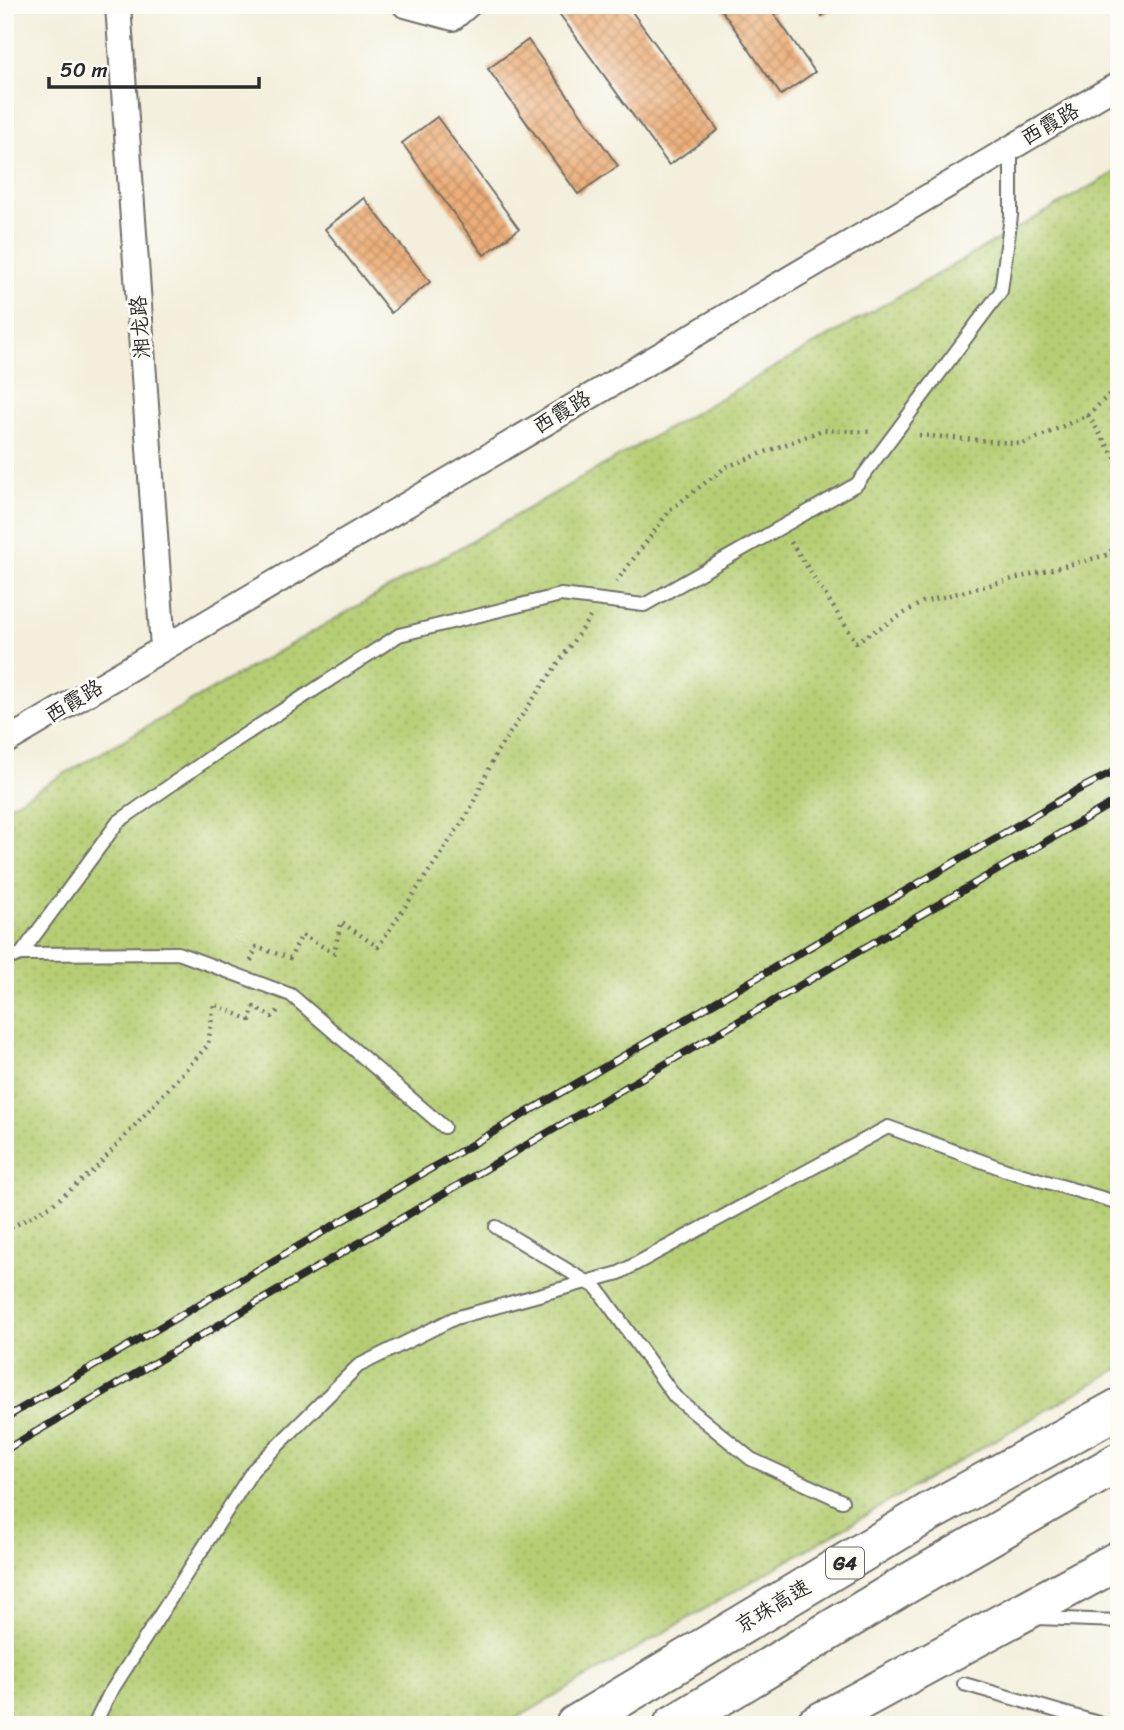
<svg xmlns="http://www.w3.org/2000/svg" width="1124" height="1730" font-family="Sriracha,'LXGW WenKai TC',sans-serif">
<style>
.park{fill:url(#park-dots);stroke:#707c4f;stroke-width:2}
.building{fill:url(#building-cross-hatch)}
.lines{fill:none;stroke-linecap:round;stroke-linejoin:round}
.lane-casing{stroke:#717069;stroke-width:16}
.street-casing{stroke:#717069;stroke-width:28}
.highway-casing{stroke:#717069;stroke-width:42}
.path{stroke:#717069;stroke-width:4.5;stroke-dasharray:2 5;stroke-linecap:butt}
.lane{stroke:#fff;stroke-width:12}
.street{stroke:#fff;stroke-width:24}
.highway{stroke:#fff;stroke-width:38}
.rail-casing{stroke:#2b2b2b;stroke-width:8}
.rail{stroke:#fdfcf7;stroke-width:5;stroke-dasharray:16;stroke-linecap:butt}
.labels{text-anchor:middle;stroke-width:6;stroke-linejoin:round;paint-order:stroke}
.shield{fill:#fdfcf7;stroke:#6a6a68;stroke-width:2}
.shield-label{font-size:19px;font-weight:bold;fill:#2b2b2b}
.street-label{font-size:21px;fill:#2b2b2b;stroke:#fdfcf7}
</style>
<defs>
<pattern id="park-dots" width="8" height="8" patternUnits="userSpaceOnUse" patternTransform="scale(1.75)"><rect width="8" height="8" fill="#b6ce73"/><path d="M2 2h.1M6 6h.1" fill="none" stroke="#9db164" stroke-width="1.8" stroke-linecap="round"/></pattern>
<pattern id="building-cross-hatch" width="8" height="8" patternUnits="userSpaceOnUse" patternTransform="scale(1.75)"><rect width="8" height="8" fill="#edaf79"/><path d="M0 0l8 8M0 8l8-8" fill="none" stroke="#c08f63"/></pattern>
</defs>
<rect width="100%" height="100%" fill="#fdfcf7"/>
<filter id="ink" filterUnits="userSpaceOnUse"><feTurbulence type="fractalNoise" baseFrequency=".0143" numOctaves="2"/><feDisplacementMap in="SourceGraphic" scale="14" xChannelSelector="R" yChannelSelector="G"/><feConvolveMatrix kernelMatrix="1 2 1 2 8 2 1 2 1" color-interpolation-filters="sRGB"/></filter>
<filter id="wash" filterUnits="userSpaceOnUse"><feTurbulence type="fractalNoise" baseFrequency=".00686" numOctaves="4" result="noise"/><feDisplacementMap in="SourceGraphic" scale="28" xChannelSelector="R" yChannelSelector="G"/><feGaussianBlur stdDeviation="1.57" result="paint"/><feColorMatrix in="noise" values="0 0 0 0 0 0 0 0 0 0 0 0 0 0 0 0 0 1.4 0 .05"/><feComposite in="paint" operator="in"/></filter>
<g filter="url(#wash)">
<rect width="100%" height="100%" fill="#f3efdc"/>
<polygon class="park" points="1119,170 1119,1368 505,1725 5,1725 5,808"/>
<g id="blocks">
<g class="building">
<polygon points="553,5 627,5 718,130 669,165"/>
<polygon points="718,5 768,5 815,72 781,95"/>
<polygon points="815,5 838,5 822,16"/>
<polygon points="528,40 618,166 578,194 488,69"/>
<polygon points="437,117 519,229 484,255 402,143"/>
<polygon points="364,198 430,282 391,313 325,229"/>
</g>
</g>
</g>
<g filter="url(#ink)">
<use href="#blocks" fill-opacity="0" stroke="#717069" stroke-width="2"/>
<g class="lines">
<defs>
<g id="lane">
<polyline points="21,954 118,822 218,752 399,635 561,595 644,605 857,484 1001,291 1011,216 1011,147"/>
<polyline points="5,960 21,954 178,953 291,995 444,1127"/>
<polyline points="496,1227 597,1288 675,1397 751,1459 842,1501"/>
<polyline points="1036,1618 1119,1621"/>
<polyline points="964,1684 1105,1725"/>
<polyline points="94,1725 110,1693 253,1470 358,1366 455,1318 619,1273 888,1127 1006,1170 1119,1203"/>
</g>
<g id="street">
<polyline points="118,5 163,648"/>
<polyline points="405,5 453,18 468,5"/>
<polyline points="5,742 1119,84"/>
</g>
<g id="highway">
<polyline points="575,1725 928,1513 1119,1408"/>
<polyline points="673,1725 905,1585 1119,1462"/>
<polyline points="815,1725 1119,1560"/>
</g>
</defs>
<use href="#lane" class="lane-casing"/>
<use href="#street" class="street-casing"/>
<use href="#highway" class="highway-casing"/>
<g class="path">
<polyline points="1088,415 1119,464"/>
<polyline points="919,435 1023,444 1088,415 1119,385"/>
<polyline points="791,542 856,642 923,602 1107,555 1119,543"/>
<polyline points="616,582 671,509 726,467 823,430 872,432"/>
<polyline points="251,961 256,947 290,958 302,935 334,953 341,922 378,947 469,812 496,753 590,617"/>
<polyline points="5,1231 52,1205 96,1168 208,1045 214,1004 250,1020 254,1007 272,1017 278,1011"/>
</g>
<use href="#lane" class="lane"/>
<use href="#street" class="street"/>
<use href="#highway" class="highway"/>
<defs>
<g id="rail">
<polyline points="5,1418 1076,791 1119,769"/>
<polyline points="5,1450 1119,799"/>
</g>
</defs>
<use href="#rail" class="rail-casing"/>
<use href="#rail" class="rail"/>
</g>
</g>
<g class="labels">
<rect class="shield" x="826" y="1547.5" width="38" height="31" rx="5"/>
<g class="shield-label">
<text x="845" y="1570">G4</text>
</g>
<g class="street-label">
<text transform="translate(1050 124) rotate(-30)" y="7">西霞路</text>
<text transform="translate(140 327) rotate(-94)" y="7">湘龙路</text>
<text transform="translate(562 412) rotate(-31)" y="7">西霞路</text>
<text transform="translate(74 701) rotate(-31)" y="7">西霞路</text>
<text transform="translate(773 1606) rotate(-31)" y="7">京珠高速</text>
</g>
</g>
<rect width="1124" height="1730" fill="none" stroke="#fdfcf7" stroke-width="28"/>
<path d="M49 77v10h210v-10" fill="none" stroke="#2b2b2b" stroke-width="3.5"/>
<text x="60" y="77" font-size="21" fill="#2b2b2b" stroke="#fdfcf7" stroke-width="5" paint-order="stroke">50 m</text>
</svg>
